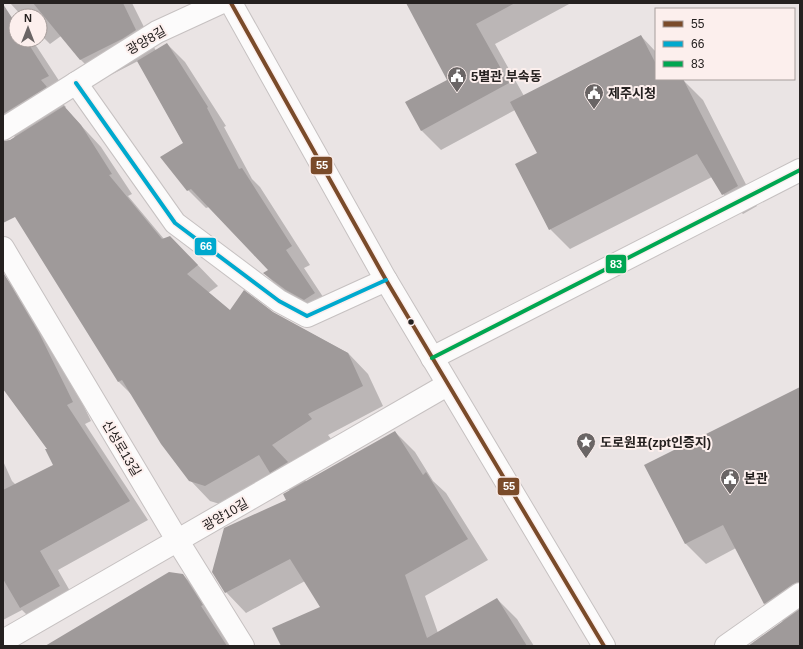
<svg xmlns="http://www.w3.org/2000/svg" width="803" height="649" font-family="Arial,'Noto Sans KR',sans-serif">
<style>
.shadow{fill:#0003}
.building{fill:#9f9a9a}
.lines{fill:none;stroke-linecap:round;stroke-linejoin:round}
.minor-casing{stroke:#c6c1c1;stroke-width:24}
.secondary-casing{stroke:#c6c1c1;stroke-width:24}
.minor{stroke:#fcfbfb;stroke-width:22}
.secondary{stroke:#fcfbfb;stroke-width:22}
.bus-1-casing{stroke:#fcefed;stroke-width:7}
.bus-2-casing{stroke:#fcefed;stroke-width:7}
.bus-3-casing{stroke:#fcefed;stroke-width:7}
.bus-1{stroke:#7a4b2a;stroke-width:4}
.bus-2{stroke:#00a9ce;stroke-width:4}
.bus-3{stroke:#00a651;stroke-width:4}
.bus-dot{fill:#252120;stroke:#fcefed;stroke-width:1.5}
.labels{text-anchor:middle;stroke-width:4;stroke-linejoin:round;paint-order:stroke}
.street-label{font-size:13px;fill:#252120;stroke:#fcefed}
.poi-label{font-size:13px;font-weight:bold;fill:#252120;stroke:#fcefed;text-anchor:start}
.line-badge{stroke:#fcefed;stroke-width:1.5}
.badge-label{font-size:11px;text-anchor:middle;font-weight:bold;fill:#fff}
</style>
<rect width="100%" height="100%" fill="#eae4e4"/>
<g class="shadow">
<polygon points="10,3 132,3 156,51 167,44 185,62 226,126 224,127 252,179 260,187 310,265 304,268 333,312 323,318 282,291 264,273 270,270 209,207 206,208 188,190 184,144 138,61 101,80 81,60 61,36 50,44 40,34 40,16 22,16"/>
<polygon points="407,3 571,3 495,44 524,96 641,36 656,52 656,79 682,79 703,100 757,206 743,214 723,194 712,177 570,249 550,229 538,153 515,110 441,150 422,131 407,103 449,80"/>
<polygon points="16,28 16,40 30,40 37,47 69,96 60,101 66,107 65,108 101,147 132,194 128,196 164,239 190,257 218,286 208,293 230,311 273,313 348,353 368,374 383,406 328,435 332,440 291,466 307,482 395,432 415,452 433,481 446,493 488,560 425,596 438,633 497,599 517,619 534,646 283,646 321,608 305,581 246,613 226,592 288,500 290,491 276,477 226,506 210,501 190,480 133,396 119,382 10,205 3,199 3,142 10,141 15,137 3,125 3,35"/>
<polygon points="6,278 24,297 58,353 91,421 85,424 148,520 58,570 78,605 39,627 22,610 3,620 3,461 12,481 16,485 54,465 48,449 3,388 3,281"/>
<polygon points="800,389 800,646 749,646 783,622 765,604 736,548 706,564 685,543"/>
<polygon points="183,575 203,595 233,646 47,646"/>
</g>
<g class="building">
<polygon points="33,3 123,3 136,30 122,39 80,60"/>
<polygon points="406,3 515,3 476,24 509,83 421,131 405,102 447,80"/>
<polygon points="3,4 16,24 16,40 26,40 49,76 41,80 47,87 3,114"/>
<polygon points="641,35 656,64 656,79 683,79 738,186 722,195 697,154 549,230 515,164 537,153 510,102"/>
<polygon points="167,43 208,107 207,108 239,169 242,168 292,246 286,250 315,293 304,300 286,290 263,273 268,270 191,189 187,191 160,157 183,143 137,61"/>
<polygon points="64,106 81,125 112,174 109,175 162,239 170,236 198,265 187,274 230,310 244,290 273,312 348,353 363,386 308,414 312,419 272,445 288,462 270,473 259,455 205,486 189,481 161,444 122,380 118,382 15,217 3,223 3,141 10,140"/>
<polygon points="3,272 39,333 73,402 67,405 130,501 40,551 60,586 20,608 3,579 3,490 53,465 45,449 47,449 3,389"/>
<polygon points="800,387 800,582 793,584 764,604 723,525 685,544 644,465"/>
<polygon points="395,431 423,475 426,472 468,539 405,575 427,638 497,598 527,646 281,646 272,628 320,607 290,559 225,593 212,572 224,528 286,500 283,494"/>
<polygon points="169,572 183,574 203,605 201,606 227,646 45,646"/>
<polygon points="800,609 800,646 748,646"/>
</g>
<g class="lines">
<defs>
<g id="minor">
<polyline points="76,83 175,223 279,301 307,316 386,280"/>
<polyline points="3,129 157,32 220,3"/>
<polyline points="3,248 182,548 243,646"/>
<polyline points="432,358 800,170"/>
<polyline points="3,641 447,385"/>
<polyline points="726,646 800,594"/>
</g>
<polyline id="secondary" points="231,3 386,280 604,646"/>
</defs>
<use href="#minor" class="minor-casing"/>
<use href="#secondary" class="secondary-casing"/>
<use href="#minor" class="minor"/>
<use href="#secondary" class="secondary"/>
<defs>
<polyline id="bus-1" points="231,3 386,280 604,646"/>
<polyline id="bus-2" points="76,83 175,223 279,301 307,316 386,280"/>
<polyline id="bus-3" points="432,358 800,170"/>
</defs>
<use href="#bus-1" class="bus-1-casing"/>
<use href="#bus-2" class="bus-2-casing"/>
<use href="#bus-3" class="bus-3-casing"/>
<use href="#bus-1" class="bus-1"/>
<use href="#bus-2" class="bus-2"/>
<use href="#bus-3" class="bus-3"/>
</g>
<defs>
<symbol id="civic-pin" viewBox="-11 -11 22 30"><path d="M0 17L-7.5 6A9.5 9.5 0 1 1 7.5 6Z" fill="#6a6565" stroke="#fcefed"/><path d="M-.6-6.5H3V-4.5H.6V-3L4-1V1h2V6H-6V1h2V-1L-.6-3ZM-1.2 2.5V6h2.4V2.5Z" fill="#fff"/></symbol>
<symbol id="sight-pin" viewBox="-11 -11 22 30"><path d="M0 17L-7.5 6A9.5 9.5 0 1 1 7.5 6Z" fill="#6a6565" stroke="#fcefed"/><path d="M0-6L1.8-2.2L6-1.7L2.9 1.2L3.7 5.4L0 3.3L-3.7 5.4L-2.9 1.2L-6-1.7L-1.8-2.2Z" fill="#fff"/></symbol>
</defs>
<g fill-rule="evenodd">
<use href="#civic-pin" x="446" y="65" width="22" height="30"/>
<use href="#civic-pin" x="583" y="82" width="22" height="30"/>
<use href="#sight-pin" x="575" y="431" width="22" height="30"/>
<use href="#civic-pin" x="719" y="467" width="22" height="30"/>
</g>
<circle class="bus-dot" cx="411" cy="322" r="3.5"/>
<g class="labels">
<g class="street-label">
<text transform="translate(146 40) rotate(-30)" y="5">광양8길</text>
<text transform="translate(122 448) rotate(59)" y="5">신성로13길</text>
<text transform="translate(225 514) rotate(-30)" y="5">광양10길</text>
</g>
<g class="poi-label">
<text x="471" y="81">5별관 부속동</text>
<text x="608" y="98">제주시청</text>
<text x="600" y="447">도로원표(zpt인증지)</text>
<text x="744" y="483">본관</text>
</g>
</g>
<g class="line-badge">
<rect x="310" y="156" width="23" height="19" rx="4" fill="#7a4b2a"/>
<rect x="194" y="237" width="23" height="19" rx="4" fill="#00a9ce"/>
<rect x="605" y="254" width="22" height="20" rx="4" fill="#00a651"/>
<rect x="497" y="477" width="23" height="19" rx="4" fill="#7a4b2a"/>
</g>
<g class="badge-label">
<text x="322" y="169">55</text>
<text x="206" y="250">66</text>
<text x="616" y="268">83</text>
<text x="509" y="490">55</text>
</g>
<rect width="803" height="649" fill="none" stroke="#252120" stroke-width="8"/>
<rect x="655" y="8" width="140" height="72" fill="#fcefed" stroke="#a69d9b"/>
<rect x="663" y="21" width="20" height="6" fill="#7a4b2a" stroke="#a69d9b"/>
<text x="691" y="28" font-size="12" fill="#252120">55</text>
<rect x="663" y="41" width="20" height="6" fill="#00a9ce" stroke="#a69d9b"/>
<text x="691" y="48" font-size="12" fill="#252120">66</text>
<rect x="663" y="61" width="20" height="6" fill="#00a651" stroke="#a69d9b"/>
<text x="691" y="68" font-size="12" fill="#252120">83</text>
<g transform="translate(28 28)"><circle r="19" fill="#fcefed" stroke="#a69d9b"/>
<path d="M0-3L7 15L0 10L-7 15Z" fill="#6a6565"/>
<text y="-6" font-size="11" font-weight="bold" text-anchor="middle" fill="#252120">N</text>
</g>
</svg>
